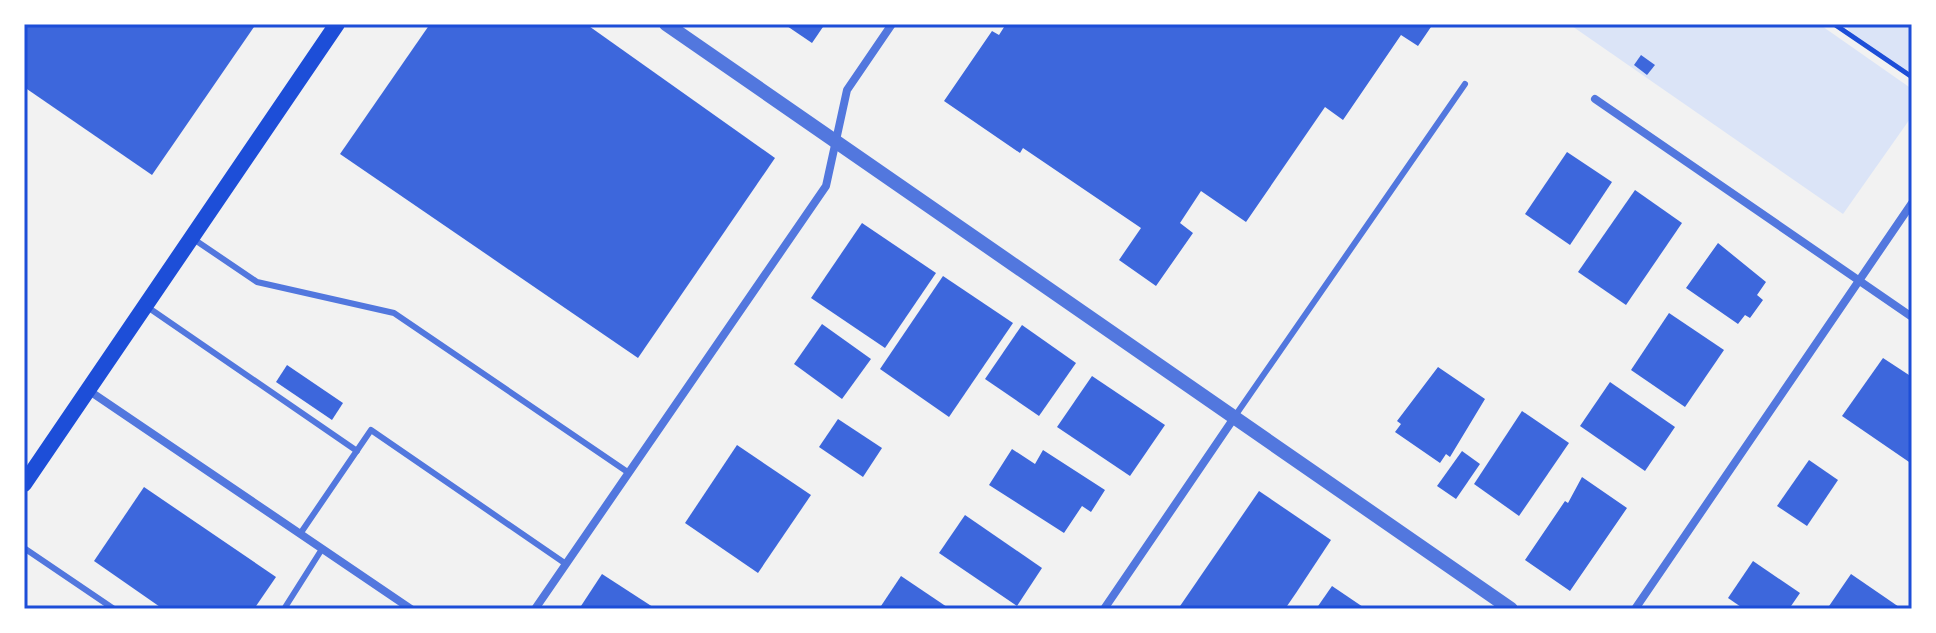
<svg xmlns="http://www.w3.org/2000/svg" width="1936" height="633" font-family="'Archivo Narrow',sans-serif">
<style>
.green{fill:#dbe4f7}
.building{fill:#3d67dc}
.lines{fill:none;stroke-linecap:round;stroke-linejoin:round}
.path{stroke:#1d4ed8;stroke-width:5}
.service{stroke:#5277de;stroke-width:6}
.minor{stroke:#5277de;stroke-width:8}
.tertiary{stroke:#5277de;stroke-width:14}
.secondary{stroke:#1d4ed8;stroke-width:16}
.neatline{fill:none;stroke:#1d4ed8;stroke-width:3}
</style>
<rect width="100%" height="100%" fill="#f2f2f2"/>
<g class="green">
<polygon points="1569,24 1819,24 1912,89 1912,116 1843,214"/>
<polygon points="1845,24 1912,24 1912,75 1851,34"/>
</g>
<g class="building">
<polygon points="24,24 256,24 152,175 24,87"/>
<polygon points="430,24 586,24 775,158 638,358 340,154"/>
<polygon points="784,24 825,24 812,43"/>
<polygon points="1006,24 1433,24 1418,46 1401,35 1343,120 1325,107 1246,222 1201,191 1180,223 1193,233 1156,286 1119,260 1141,228 1023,148 1020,153 944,101 992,31 999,35"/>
<polygon points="1641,55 1655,65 1647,75 1634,65"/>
<polygon points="1567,152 1612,182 1570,245 1525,214"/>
<polygon points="1635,190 1682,223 1626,305 1578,272"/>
<polygon points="862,223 936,273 885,348 811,298"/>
<polygon points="1718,243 1766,282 1757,295 1763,300 1750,318 1745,315 1738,324 1686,288"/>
<polygon points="943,276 1013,323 949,417 880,369"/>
<polygon points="1669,313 1724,350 1685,407 1631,370"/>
<polygon points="822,324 871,359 842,399 794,364"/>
<polygon points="1022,325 1076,363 1039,416 985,379"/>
<polygon points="1883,358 1912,377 1912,464 1842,416"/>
<polygon points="287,365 343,403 332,420 276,382"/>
<polygon points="1438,367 1485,399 1450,457 1446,454 1440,463 1395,432 1401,424 1397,421"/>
<polygon points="1092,376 1165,425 1130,476 1057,427"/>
<polygon points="1610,382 1675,427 1645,471 1580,426"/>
<polygon points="1522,411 1569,443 1519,516 1474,484"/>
<polygon points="838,419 882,448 863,477 819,447"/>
<polygon points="737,445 811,495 758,573 685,523"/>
<polygon points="1012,449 1035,464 1043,450 1105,490 1091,512 1082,506 1064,533 989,485"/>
<polygon points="1462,451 1480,464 1456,499 1437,486"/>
<polygon points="1809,460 1838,480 1807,526 1777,506"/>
<polygon points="1582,477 1627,508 1570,591 1525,560 1565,501 1568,503"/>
<polygon points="144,487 276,577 254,609 163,609 94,561"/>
<polygon points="1259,491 1331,540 1296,593 1285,609 1178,609"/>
<polygon points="965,515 1042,568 1017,606 939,553"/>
<polygon points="1753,561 1800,593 1789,609 1744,609 1728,598"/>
<polygon points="602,574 656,609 579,609"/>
<polygon points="1851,574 1902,609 1827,609"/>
<polygon points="901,576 950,609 879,609"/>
<polygon points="1332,586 1366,609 1316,609"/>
</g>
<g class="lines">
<polyline class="path" points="1834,24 1912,77"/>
<g class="service">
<polyline points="192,238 257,282 394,313 629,473"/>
<polyline points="146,306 357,451"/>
<polyline points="1235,416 1465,84"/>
<polyline points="300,534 371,430 566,564"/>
<polyline points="24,548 114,609"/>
<polyline points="284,609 322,549"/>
</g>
<g class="minor">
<polyline points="1595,99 1912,317"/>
<polyline points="88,390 411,609"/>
<polyline points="535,609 826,186 847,90 892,24"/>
<polyline points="1104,609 1234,418"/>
<polyline points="1635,609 1912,203"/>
</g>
<polyline class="tertiary" points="666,24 1511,609"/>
<polyline class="secondary" points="24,484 337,24"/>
</g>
<rect width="1936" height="633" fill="none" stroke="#ffffff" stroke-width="52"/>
<rect x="26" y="26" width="1884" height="581" class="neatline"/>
</svg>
